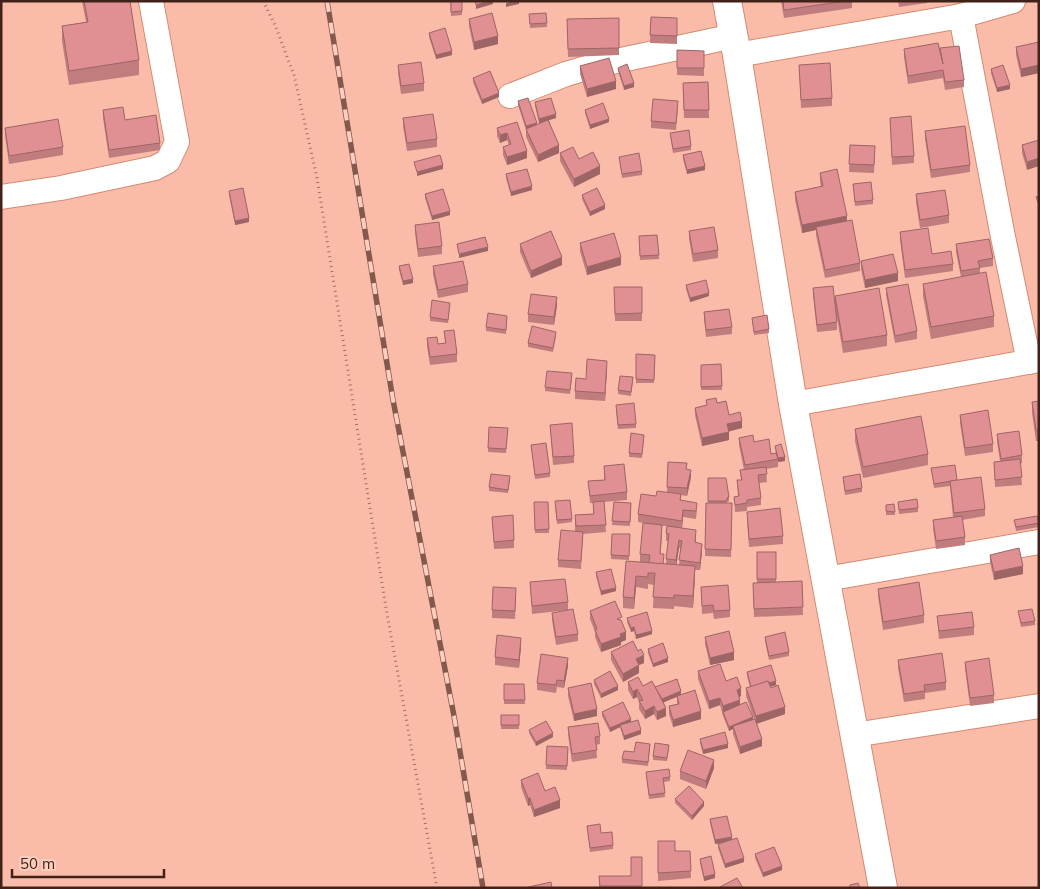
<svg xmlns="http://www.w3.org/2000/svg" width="1040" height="889" font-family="Mulish,sans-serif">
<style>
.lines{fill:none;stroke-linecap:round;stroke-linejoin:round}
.street-casing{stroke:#d48a72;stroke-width:26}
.secondary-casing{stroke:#d48a72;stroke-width:30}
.path{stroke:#a07163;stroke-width:3;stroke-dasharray:1 4;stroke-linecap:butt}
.street{stroke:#fff;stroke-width:24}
.secondary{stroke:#fff;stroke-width:28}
.rail-casing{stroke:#83594d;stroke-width:5.5}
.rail{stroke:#fdcdbe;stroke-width:4;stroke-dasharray:11;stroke-linecap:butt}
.wall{fill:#c17c7e;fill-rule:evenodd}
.shaded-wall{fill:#9d6566}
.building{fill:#e09092;stroke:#9d6566}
</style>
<rect width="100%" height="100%" fill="#fabca8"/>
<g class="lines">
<defs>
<g id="street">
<polyline points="961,16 1002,232 1029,362"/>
<polyline points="737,55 961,16 1013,1"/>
<polyline points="510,96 566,74 593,66 734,36"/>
<polyline points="1,197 61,188 155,168 168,161 177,142 151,1"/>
<polyline points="793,404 1039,360"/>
<polyline points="826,579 1039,542"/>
<polyline points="854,735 1039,706"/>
</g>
<polyline id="secondary" points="727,1 737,55 793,404 883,888"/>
</defs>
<use href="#street" class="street-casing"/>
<use href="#secondary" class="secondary-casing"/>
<polyline class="path" points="263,1 275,25 294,75 317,178 387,614 437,888"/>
<use href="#street" class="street"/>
<use href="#secondary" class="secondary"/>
<defs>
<polyline id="rail" points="327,1 393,400 454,716 483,888"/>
</defs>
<use href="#rail" class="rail-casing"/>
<use href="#rail" class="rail"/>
</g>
<g class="wall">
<polygon points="82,1 130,1 139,60 139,75 69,85 62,41 62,26 86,22"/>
<polygon points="450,1 462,1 462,15 451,16"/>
<polygon points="781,1 852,1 852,8 784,18"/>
<polygon points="898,1 927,1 927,3 899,7"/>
<polygon points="546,13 547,27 530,28 529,18"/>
<polygon points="651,17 677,18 677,44 650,43"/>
<polygon points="619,18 619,55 568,57 567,19"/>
<polygon points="469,19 498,44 474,50 469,26"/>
<polygon points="429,33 452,55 436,59 429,37"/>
<polygon points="1039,42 1039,73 1021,77 1016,55 1016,47"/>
<polygon points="940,48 964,80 964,87 945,90 943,78 908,84 904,57 904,49 940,54"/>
<polygon points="677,50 704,51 704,76 677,75"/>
<polygon points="398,65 424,83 424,91 401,94 398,73"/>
<polygon points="799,65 832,98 832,106 801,108"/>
<polygon points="580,66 616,89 587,97 580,74"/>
<polygon points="618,68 634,87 624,90 618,71"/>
<polygon points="991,69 1010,89 997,92 991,73"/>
<polygon points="473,78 499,97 482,104 473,82"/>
<polygon points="708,82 709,118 684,118 683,83"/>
<polygon points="518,101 537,125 548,120 539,123 535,106 535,102 556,118 549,120 559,153 538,162 526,137 526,130 518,105"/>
<polygon points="678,109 676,130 651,128 651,121"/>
<polygon points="103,110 160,143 160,150 109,158 103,118"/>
<polygon points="585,110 609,122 590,129 585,113"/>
<polygon points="403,118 437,139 437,147 407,151 403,126"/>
<polygon points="890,118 914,156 914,163 892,165"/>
<polygon points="517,122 527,158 507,165 503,155 503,147 509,145 507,140 500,143 497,136 497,128"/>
<polygon points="5,128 63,147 63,155 9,164 5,135"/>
<polygon points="925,131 970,165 970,172 931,178 925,139"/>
<polygon points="670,133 691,146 691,150 673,153"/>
<polygon points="1039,140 1027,170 1022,153 1022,145"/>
<polygon points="850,145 875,146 874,173 849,172"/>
<polygon points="560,153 579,159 600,174 574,187 560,161"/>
<polygon points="683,155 705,170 687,174 683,159"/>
<polygon points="619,157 642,171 642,175 622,178"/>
<polygon points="820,173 847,221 860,263 860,271 825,278 816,235 816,230 802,233 795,200 795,192 821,187 820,181"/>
<polygon points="506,174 532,190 511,196 506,178"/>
<polygon points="853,184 873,200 873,204 855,206"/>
<polygon points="229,191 249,222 235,225 229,195"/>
<polygon points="425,194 450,215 432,220 425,198"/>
<polygon points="916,194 949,215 949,223 920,228 916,202"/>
<polygon points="582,195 605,209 590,216 582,199"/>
<polygon points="415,225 442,246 442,254 418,257 415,233"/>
<polygon points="689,231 718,250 718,258 693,262 689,239"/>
<polygon points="900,232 932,254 953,264 953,271 905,278 900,240"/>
<polygon points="657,235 659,259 640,260 639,236"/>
<polygon points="580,243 621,265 587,275 580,251"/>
<polygon points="520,244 562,265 531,278 520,252"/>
<polygon points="956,244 993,258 993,266 980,268 980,274 994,316 994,327 931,339 923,296 923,284 961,277 956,252"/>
<polygon points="861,261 898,281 865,288 861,269"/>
<polygon points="399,266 413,283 403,285 399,270"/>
<polygon points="433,266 468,284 468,292 438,298 433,274"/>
<polygon points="686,285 709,296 690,302 686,289"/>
<polygon points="614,287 642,287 642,321 615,321"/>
<polygon points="813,288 835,301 835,296 887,335 887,346 843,353 837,318 837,330 817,332 813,295"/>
<polygon points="886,288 917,331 917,339 895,343 886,295"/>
<polygon points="557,305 554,325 528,322 528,314"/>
<polygon points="450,306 448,323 430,321 430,317"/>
<polygon points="704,312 732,327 732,334 706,337 704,319"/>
<polygon points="752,318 769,329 769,333 754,335"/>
<polygon points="507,320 506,334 486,331 486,327"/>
<polygon points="444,331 457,354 457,362 430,365 427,346 427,338 438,344 445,343"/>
<polygon points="556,336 553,352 528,347 528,343"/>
<polygon points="636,354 655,355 654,383 636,383"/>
<polygon points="721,364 722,390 701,390 701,365"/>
<polygon points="607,368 605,401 575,399 575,391 586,379"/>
<polygon points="572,377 570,394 545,391 545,387"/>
<polygon points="633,381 631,396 618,394 618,390"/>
<polygon points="706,400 729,415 742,428 729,431 729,440 702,446 695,415 695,408 706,405"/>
<polygon points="1039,401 1039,441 1036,441 1032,413 1032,402"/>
<polygon points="616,409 636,424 636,428 618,429"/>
<polygon points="960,415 993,444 993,452 965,456 960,423"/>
<polygon points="550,425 574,456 574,463 553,465"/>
<polygon points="489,427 508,428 506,453 488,452"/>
<polygon points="855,429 928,454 928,465 863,478 855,441"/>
<polygon points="997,434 1022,455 1022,463 1020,463 1022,485 995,487 994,462 1000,461 997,442"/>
<polygon points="739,438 754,442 771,454 776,454 775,446 785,461 778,462 778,460 778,467 766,469 767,482 759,483 761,498 761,505 747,507 747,511 735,512 734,497 738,496 737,480 741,480 740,470 744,470 739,445"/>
<polygon points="644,439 642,458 629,457 629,453"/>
<polygon points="531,445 550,473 550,477 535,479"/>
<path d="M668 462 687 469 691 477 687 496 681 495V500L697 510 696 519 683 517 682 528 696 538V542L702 551 700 570H695L693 608 674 606V609L653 608 654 585 648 584V589L636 587 634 609 623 608V597L640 562V554L649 524 638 522V514L656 496 667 492ZM662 526H667L666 533V541H668L666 564H664L660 554ZM679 548H681L679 565H676Z"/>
<polygon points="604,466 627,492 627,500 604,502 606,532 583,534 581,569 558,567 558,560 575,532 575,515 593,514 593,503 590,503 588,481 604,480"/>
<polygon points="931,468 957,480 985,509 985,516 962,520 965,537 965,545 936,549 933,528 933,520 953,517 950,486 934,488"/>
<polygon points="843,477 862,488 862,492 845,495"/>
<polygon points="708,478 729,497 729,501 727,502 727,503 732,503 731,557 705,556 706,503 708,503"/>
<polygon points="510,480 508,493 489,491 489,487"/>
<polygon points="534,502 548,502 549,533 535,533"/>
<polygon points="614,502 631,503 630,526 612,525"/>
<polygon points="898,502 918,508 918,512 899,514"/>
<polygon points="894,504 895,515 886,515 886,505"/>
<polygon points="555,505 572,519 572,522 557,524"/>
<polygon points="492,517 514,540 514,548 494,549"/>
<polygon points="747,519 783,536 783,544 749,547"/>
<polygon points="1014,520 1039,523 1039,527 1016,531"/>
<polygon points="612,534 630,534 629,560 611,559"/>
<polygon points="757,552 776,552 776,582 802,581 803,615 754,617 753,583 757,583"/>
<polygon points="990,555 1023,574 994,580 990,562"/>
<polygon points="596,572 616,591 601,595 596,576"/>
<polygon points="530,582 568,602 568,610 532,614"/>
<polygon points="701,587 730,610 730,617 714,619 713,613 702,614"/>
<polygon points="878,589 924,615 924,623 883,630 878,596"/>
<polygon points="516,596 515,619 492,618 492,610"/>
<polygon points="590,611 622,622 626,640 621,642 621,645 601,652 595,637 595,632 590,619"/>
<polygon points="1018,611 1035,621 1035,625 1021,627"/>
<polygon points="552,613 578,634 578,641 556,645 552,620"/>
<polygon points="937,616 974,627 974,635 939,639"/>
<polygon points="627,618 652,634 636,639 634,631 631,632 627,622"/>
<polygon points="705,637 734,660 710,665 705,644"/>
<polygon points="765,637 789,652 789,656 769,660 765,641"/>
<polygon points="521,646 519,668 495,665 495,657"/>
<polygon points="648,649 668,662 653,667 648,653"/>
<polygon points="611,652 644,663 639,665 639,673 623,682 611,660"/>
<polygon points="898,660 946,682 946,690 925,693 925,699 904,702 898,668"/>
<polygon points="965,662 994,695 994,703 970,706 965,669"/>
<polygon points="568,666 564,688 557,687 556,693 537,690 537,683"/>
<polygon points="698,671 726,681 741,696 739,697 740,705 753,719 754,719 746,696 746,688 750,687 747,676 747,672 776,685 770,687 785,714 756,724 762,746 740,754 733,734 733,729 729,731 723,716 720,705 709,709 698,679"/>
<polygon points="594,680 618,690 601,698 594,684"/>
<polygon points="628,682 643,686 655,687 681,694 701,719 673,727 669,714 669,706 677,704 677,697 663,702 666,716 657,720 654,714 645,719 639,709 639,702 637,697 633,699 628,690"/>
<polygon points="504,684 524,684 525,704 504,704"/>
<polygon points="568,688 597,716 574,721 568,696"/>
<polygon points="602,712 631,722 641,734 624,740 620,727 610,732 602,716"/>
<rect x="501" y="715" width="18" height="14"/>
<polygon points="568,727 600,736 600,744 596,745 597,758 572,762 568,735"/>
<polygon points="529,730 553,737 536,746 529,733"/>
<polygon points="700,739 728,748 703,754 700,743"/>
<polygon points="547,746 568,747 567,770 546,769"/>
<polygon points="650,748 648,766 622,763 622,759 634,752"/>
<polygon points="669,748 667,761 653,760 653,756"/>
<polygon points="714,768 706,789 680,779 680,771"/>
<polygon points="646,772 670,777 670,781 664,782 665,797 649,799"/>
<polygon points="521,780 545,791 560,808 534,817 530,805 528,806 521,787"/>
<polygon points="675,799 704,806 692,820 675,803"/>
<polygon points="710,819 732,840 744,862 725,868 718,848 718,844 726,842 715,844 710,823"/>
<polygon points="587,826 601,833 613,845 613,849 590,852"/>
<polygon points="658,841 675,851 690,851 691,878 658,881"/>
<polygon points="755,854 782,870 763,877 755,858"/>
<polygon points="642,857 642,888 599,888 599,876 631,876"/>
<polygon points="700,859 715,878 704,881 700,863"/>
</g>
<g class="shaded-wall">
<polygon points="489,1 493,1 493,4 476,9 476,5"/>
<polygon points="513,1 519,1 519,4 506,7 506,3"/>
<polygon points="498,36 498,44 474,50 474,42"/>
<polygon points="452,51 452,55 436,59 436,55"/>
<polygon points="1039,65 1039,73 1021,77 1021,69"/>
<polygon points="616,81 616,89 587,97 587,89"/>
<polygon points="634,83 634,87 624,90 624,86"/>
<polygon points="1010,85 1010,89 997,92 997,88"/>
<polygon points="499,93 499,97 482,104 482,100"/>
<polygon points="556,114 556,118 539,123 539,119"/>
<polygon points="609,119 609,122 590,129 590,125"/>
<polygon points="537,123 537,127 526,130 526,126"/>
<polygon points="507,133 507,140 500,143 500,135"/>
<polygon points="559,145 559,153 538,162 538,155"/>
<polygon points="527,151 527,158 507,165 507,157"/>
<polygon points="1039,158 1039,166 1027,170 1027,162"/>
<polygon points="443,165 443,169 417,176 417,172"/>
<polygon points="600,166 600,174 574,187 574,179"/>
<polygon points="705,166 705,170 687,174 687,170"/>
<polygon points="532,186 532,190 511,196 511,192"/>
<polygon points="605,205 605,209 590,216 590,212"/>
<polygon points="450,211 450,215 432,220 432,216"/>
<polygon points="847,216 847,223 816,227 816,230 802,233 802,225"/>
<polygon points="249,218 249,222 235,225 235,221"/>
<polygon points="488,247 488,251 459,258 459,254"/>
<polygon points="562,257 562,265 531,278 531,271"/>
<polygon points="621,257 621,265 587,275 587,267"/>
<polygon points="898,273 898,281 865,288 865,280"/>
<polygon points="413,279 413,283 403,285 403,281"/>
<polygon points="709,293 709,296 690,302 690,298"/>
<polygon points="557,297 557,305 554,325 554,317"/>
<polygon points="607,361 607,368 605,401 605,393"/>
<polygon points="742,421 742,428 727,432 727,424"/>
<polygon points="729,432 729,440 702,446 702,438"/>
<polygon points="785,457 785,461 778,462 778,458"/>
<polygon points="691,470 691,477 687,496 687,488"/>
<polygon points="683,510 683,517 682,529 682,521"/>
<polygon points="662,525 662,533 660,562 660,554"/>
<polygon points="679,540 679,548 676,568 676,560"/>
<polygon points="702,544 702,551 700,570 700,563"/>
<polygon points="695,566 695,578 693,608 693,596"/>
<polygon points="1023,566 1023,574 994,580 994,572"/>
<polygon points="636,576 636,587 634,609 634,598"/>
<polygon points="616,588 616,591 601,595 601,591"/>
<polygon points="634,627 634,631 631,632 631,628"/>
<polygon points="652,631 652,634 636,639 636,635"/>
<polygon points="626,632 626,640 621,642 621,645 601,652 601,644"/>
<polygon points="521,638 521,646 519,668 519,660"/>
<polygon points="734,652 734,660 710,665 710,658"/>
<polygon points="644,655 644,663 639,665 639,673 623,682 623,674 636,659"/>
<polygon points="568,658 568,666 564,688 564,681"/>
<polygon points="668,658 668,662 653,667 653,664"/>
<polygon points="776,681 776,685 752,692 752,688"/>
<polygon points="618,686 618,690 601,698 601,694"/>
<polygon points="741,688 741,696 737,698 737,690"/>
<polygon points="637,689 637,697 633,699 633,692"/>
<polygon points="681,691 681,695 660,704 660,700"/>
<polygon points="720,698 720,705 709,709 709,701"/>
<polygon points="740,700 740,707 723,712 723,714 723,706"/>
<polygon points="654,706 654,714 645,719 645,711"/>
<polygon points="785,707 785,714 756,724 756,716"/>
<polygon points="666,708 666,716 657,720 657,712"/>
<polygon points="597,709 597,716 574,721 574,714"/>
<polygon points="701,711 701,719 673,727 673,720"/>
<polygon points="753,717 753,721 733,726 733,729 729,731 729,727"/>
<polygon points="631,719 631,723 620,725 620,727 610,732 610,728"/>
<polygon points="641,730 641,734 624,740 624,736"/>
<polygon points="553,733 553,737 536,746 536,742"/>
<polygon points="762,739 762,746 740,754 740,747"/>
<polygon points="728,744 728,748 703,754 703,750"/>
<polygon points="714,760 714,768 706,789 706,781"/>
<polygon points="528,798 530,798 530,805 528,806"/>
<polygon points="560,800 560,808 534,817 534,810"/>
<polygon points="704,802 704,806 692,820 692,816"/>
<polygon points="732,837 732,841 715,844 715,840"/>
<polygon points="744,858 744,862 725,868 725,864"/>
<polygon points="782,866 782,870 763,877 763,873"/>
<polygon points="715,874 715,878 704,881 704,877"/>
</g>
<g class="building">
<polygon points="84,1 130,1 139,60 69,71 62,26 88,22"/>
<polygon points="451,1 462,1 462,11 451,12"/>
<polygon points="475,1 489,1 476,5"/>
<polygon points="783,1 846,1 784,10"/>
<polygon points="492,13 498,36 474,42 469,19"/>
<polygon points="546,13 547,23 530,24 529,14"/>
<polygon points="651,17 677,18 677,36 650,35"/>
<polygon points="619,18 619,48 568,49 567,19"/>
<polygon points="445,28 452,51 436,55 429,33"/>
<polygon points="1039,42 1039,65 1021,69 1016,47"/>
<polygon points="938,43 943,64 940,48 959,46 964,80 945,82 943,70 908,76 904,49"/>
<polygon points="677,50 704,51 704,68 677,68"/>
<polygon points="609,58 616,81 587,89 580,66"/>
<polygon points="421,62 424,83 401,86 398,65"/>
<polygon points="830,63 832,98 801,100 799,65"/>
<polygon points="627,64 634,83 624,86 618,68"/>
<polygon points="1003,65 1010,85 997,88 991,69"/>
<polygon points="490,71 499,93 482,100 473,78"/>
<polygon points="708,82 709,110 684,110 683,83"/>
<polygon points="528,98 537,123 526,126 518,101"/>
<polygon points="551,98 556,114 539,119 535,102"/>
<polygon points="653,99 678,101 676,123 651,121"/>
<polygon points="603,103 609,119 590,125 585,110"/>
<polygon points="123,107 125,120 156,115 160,143 109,150 103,110"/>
<polygon points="433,114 437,139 407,143 403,118"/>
<polygon points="911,116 914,156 892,157 890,118"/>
<polygon points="58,119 63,147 9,156 5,128"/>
<polygon points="548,120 559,145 538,155 526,129"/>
<polygon points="517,122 527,151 507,157 503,147 511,144 507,133 500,135 497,128"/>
<polygon points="965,126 970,165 931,170 925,131"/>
<polygon points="689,130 691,146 673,149 670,133"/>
<polygon points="1039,140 1039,158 1027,162 1022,145"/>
<polygon points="850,145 875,146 874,165 849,164"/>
<polygon points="573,147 579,159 593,152 600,166 574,179 560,153"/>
<polygon points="701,151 705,166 687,170 683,155"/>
<polygon points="639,153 642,171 622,174 619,157"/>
<polygon points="440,155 443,165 417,172 414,162"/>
<polygon points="527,169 532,186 511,192 506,174"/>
<polygon points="837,169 847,216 802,225 795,192 823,186 820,173"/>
<polygon points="871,182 873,200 855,202 853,184"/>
<polygon points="243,188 249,218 235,221 229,191"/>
<polygon points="597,188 605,205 590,212 582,195"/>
<polygon points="443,189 450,211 432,216 425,194"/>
<polygon points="945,190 949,215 920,220 916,194"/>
<polygon points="1039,196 1039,205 1036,197"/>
<polygon points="852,220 860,263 825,270 816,227"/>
<polygon points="439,222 442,246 418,249 415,225"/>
<polygon points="714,227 718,250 693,254 689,231"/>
<polygon points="928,228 932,254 951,251 953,264 905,270 900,232"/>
<polygon points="551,231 562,257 531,271 520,244"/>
<polygon points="614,233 621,257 587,267 580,243"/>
<polygon points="657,235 659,255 640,256 639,236"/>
<polygon points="485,237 488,247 459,254 457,244"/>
<polygon points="989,239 993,258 978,261 980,268 961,271 956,244"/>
<polygon points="893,254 898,273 865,280 861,261"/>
<polygon points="463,261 468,284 438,290 433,266"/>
<polygon points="409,264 413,279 403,281 399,266"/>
<polygon points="986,272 994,316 931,327 923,284"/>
<polygon points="706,280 709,293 690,298 686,285"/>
<polygon points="908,284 917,331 895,336 886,288"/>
<polygon points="833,286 837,322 817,325 813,288"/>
<polygon points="614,287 642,287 642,313 615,314"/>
<polygon points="879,288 887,335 843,342 835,296"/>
<polygon points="531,294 557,297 554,317 528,314"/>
<polygon points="432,300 450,303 448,320 430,317"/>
<polygon points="729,309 732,327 706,330 704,312"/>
<polygon points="488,313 507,316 506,330 486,327"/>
<polygon points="767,315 769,329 754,332 752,318"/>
<polygon points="532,326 556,332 553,348 528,343"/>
<polygon points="454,330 457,354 430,357 427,338 437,337 438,344 446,343 444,331"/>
<polygon points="636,354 655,355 654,380 636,379"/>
<polygon points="587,359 607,361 605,393 575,391 576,378 586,379"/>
<polygon points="721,364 722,386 701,387 701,365"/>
<polygon points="547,371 572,373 570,390 545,387"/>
<polygon points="620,376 633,377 631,392 618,390"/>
<polygon points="716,398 717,403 726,401 729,415 740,412 742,421 727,424 729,432 702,438 695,408 707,405 706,400"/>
<polygon points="1039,401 1039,430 1036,430 1032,402"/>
<polygon points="634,403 636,424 618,425 616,405"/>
<polygon points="988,410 993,444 965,448 960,415"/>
<polygon points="921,416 928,454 863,467 855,429"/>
<polygon points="572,423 574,456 553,457 550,425"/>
<polygon points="489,427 508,428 506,449 488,448"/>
<polygon points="1019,431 1022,455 1001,459 997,434"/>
<polygon points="631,433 644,435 642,454 629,453"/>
<polygon points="753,435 754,442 769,439 771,454 776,453 778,459 745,465 739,438"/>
<polygon points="546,443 550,473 535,475 531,445"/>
<polygon points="781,444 785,457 778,458 775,446"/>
<polygon points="1020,459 1022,477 995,480 994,462"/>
<polygon points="668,462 687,463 686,469 691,470 687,488 667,487"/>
<polygon points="624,464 627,492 590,496 588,481 605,480 604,466"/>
<polygon points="955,465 957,480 934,484 931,468"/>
<polygon points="766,467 767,474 758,475 761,498 747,500 747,503 735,505 734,497 739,496 737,480 742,480 740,470"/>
<polygon points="491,474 510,476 508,490 489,487"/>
<polygon points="860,474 862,488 845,491 843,477"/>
<polygon points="981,477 985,509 954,513 950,481"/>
<polygon points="708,478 726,478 729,497 727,498 727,501 708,501"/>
<polygon points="657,491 681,494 680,500 697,503 696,511 683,510 682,521 638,514 641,494 656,496"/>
<polygon points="917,499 918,508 899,510 898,502"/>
<polygon points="570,500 572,519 557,520 555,501"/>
<polygon points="604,501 606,525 576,526 575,515 594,514 593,502"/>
<polygon points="534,502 548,502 549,529 535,530"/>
<polygon points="614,502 631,503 630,522 612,521"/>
<polygon points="706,503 732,503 731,550 705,549"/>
<polygon points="894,504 895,512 886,511 886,505"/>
<polygon points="780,508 783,536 749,539 747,512"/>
<polygon points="513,515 514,540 494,542 492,517"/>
<polygon points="962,516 965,537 936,541 933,520"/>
<polygon points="1037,516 1039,523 1016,527 1014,520"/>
<polygon points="643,523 662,525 660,554 664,554 663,564 649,563 650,555 640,554"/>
<polygon points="667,526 696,530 695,542 702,544 700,563 679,560 682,541 679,540 676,560 666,559 669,534 666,533"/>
<polygon points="561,530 583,532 581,561 558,560"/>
<polygon points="612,534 630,534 629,556 611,555"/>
<polygon points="1019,548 1023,566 994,572 990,555"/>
<rect x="757" y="552" width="19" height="27"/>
<polygon points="626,561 695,566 693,596 674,595 674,598 653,597 655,573 648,573 648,577 636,576 634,598 623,597"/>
<polygon points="611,569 616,588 601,591 596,572"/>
<polygon points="565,579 568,602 532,606 530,582"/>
<polygon points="802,581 803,607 754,609 753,583"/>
<polygon points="919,582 924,615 883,622 878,589"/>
<polygon points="728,585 730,610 714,611 713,605 702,606 701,587"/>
<polygon points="493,587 516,588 515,611 492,610"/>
<polygon points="615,601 622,617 617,619 621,620 626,632 620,634 621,637 601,644 595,630 597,629 590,611"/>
<polygon points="573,609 578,634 556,637 552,613"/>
<polygon points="1032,609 1035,621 1021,623 1018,611"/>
<polygon points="647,612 652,631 636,635 634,627 631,628 627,618"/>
<polygon points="972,612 974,627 939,631 937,616"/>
<polygon points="729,631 734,652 710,658 705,637"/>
<polygon points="785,632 789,652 769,656 765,637"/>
<polygon points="497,635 521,638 519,660 495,657"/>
<polygon points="633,641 638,651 641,649 644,655 636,659 639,665 623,674 611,652"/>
<polygon points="663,643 668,658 653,664 648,649"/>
<polygon points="942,653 946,682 924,685 925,691 904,694 898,660"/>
<polygon points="541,654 568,658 564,681 557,680 556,685 537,683"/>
<polygon points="989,658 994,695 970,698 965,662"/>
<polygon points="720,664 726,681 737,677 741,688 737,690 740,700 723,706 720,698 709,701 698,671"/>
<polygon points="771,665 776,681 769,683 768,681 751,687 747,672"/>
<polygon points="610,671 618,686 601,694 594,680"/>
<polygon points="638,677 643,686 652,681 666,708 657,712 654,706 645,711 639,701 643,700 637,689 633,692 628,682"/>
<polygon points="677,679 681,691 662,699 655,687"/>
<polygon points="768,681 771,688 778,685 785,707 756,716 746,688"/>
<polygon points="591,683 597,709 574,714 568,688"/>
<polygon points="504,684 524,684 525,700 504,700"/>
<polygon points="695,690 701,711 673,720 669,706 679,704 677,696"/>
<polygon points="623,702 631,719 610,728 602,712"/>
<polygon points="746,702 753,717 729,727 723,712"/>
<rect x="501" y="715" width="18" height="10"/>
<polygon points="755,719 762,739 740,747 733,726"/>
<polygon points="638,720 641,730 624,736 620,725"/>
<polygon points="546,721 553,733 536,742 529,730"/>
<polygon points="598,723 600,736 595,737 597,750 572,754 568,727"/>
<polygon points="725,732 728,744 703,750 700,739"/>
<polygon points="636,742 650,744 648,762 622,759 624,751 634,752"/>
<polygon points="655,743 669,745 667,758 653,756"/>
<polygon points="547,746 568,747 567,766 546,765"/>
<polygon points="688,750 714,760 706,781 680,771"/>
<polygon points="669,769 670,777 663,778 665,793 649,795 646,772"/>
<polygon points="538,773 545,791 555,787 560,800 534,810 530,798 528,798 521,780"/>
<polygon points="689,786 704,802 692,816 675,799"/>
<polygon points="727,816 732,837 715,840 710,819"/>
<polygon points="600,824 601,833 612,832 613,845 590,848 587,826"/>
<polygon points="737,838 744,858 725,864 718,844"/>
<polygon points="658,841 675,841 675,851 690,851 691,871 658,873"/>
<polygon points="774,847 782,866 763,873 755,854"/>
<polygon points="711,856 715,874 704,877 700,859"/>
<polygon points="631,857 642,857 642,886 600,886 599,876 631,876"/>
<polygon points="737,878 743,888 721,888 720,887"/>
<polygon points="551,882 552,888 524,888"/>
<polygon points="858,883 860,888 850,888 850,885"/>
</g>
<rect width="1040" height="889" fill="none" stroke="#402219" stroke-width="5"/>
<path d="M12 869v8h152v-8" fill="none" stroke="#402219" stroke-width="2.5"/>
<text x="20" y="869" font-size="15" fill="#402219" stroke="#fdcdbe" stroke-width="4" paint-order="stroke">50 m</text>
</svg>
